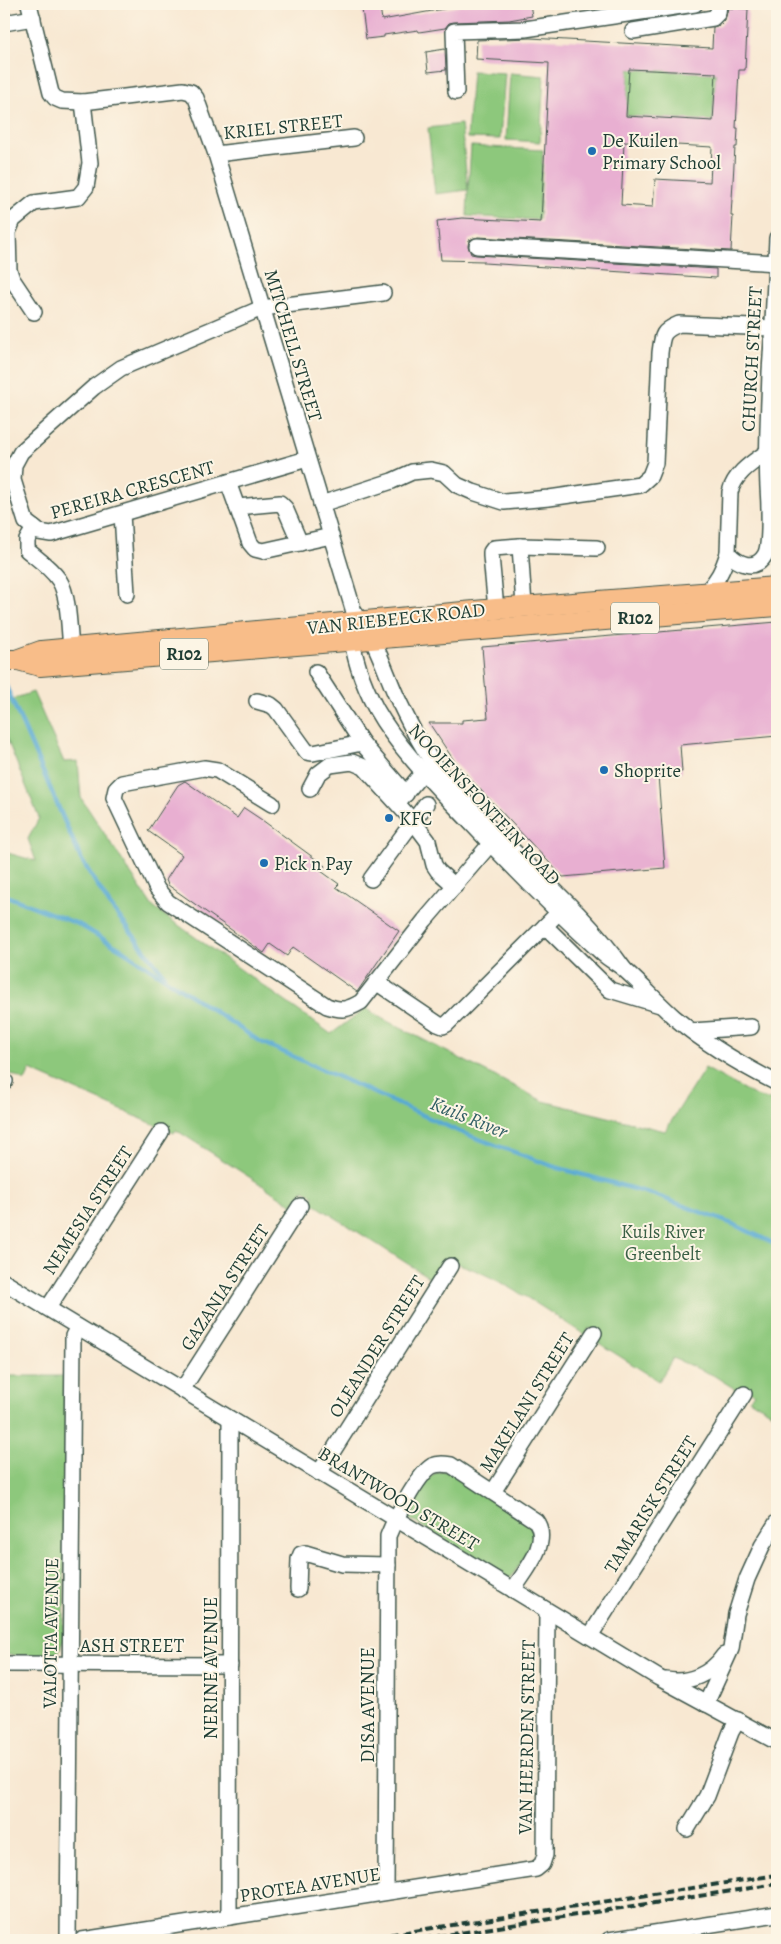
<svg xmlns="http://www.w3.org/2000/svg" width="781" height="1944" font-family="Alegreya,serif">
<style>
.green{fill:#8dc87c;stroke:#568258}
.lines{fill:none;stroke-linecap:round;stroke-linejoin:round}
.stream{stroke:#58aad3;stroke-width:4.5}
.building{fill:#e8afd1;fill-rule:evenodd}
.minor-casing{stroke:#40574c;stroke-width:18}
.major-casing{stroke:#40574c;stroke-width:22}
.minor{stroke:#fff;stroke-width:15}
.major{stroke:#f8bd89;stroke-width:20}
.rail{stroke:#1f3d34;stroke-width:4;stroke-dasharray:8 4;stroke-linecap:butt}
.poi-dot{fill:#1f6fb2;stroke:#fcf5e5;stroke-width:2}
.labels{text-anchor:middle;stroke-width:4;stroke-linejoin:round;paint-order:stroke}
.shield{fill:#fcf5e5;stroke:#617469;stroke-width:1}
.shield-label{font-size:18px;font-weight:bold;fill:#1f3d34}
.street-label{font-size:19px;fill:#1f3d34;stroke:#fcf5e5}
.poi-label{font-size:19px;fill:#1f3d34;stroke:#fcf5e5;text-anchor:start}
.park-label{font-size:19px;fill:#3a6046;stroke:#fcf5e5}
.water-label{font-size:20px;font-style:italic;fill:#305e64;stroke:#fcf5e5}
</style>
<rect width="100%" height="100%" fill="#fcf5e5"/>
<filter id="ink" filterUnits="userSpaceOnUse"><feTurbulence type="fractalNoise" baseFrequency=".02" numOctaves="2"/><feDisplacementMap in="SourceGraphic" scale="10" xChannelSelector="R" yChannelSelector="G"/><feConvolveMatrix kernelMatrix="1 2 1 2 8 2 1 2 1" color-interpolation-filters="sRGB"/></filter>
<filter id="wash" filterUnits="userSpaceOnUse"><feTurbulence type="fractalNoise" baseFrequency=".0096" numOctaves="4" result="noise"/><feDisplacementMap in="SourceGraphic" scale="20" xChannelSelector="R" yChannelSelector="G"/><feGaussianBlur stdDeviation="1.12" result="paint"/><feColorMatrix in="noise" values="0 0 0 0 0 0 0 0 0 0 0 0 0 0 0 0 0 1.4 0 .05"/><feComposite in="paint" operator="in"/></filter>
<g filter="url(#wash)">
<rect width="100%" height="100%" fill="#f8e8d2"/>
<g class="green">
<polygon points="629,69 716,73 713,121 626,116"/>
<polygon points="472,71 505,73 500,139 467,138"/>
<polygon points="510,73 544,76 540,142 506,140"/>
<polygon points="461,124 468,190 471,146 543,150 539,220 467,216 468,190 435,194 428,128"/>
<path d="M33 692 64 762 78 761 81 798 153 907 331 1034 366 1008 381 1018 543 1101 665 1131 705 1068 756 1096 777 1102V1416L749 1399 754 1394 741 1386 738 1391 713 1375 673 1358 659 1381 597 1342 602 1335 589 1328 585 1335C541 1307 497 1274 446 1260L433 1280 311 1202 314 1196 304 1190 293 1205 176 1130 174 1133 30 1070 25 1081 4 1070V852L36 861 28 839 39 818 4 732V702Z"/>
<polygon points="4,1376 67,1376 64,1640 59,1651 50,1656 4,1655"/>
<polygon points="443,1471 449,1472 530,1525 534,1532 532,1546 512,1576 507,1578 408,1518 408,1512 429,1478 433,1474"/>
</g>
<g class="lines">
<g class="stream">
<polyline points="4,682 81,859 109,904 164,975"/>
<polyline points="4,895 78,924 124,951 259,1041 460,1132 555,1167 652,1194 735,1225 777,1245"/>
<polyline points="777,1116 775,1130 777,1135"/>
</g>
</g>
<g id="blocks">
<g class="building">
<polygon points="471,4 530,4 532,16 509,20 454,22 449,23 445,28 419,32 418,30 384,35 384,37 366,39 362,9 380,7 382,20"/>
<path d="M728 8 748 9 745 70H739L736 128H738L737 147H735L731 216H733L731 251 478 237 469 240 468 246 471 254 476 255 716 269V278L484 263V261L441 260 437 221 462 218 541 222 549 63 476 59 477 40 530 38 712 48 713 27 720 25 725 20ZM629 69 716 73 713 121 626 116ZM624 142 712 147 710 182 655 179 653 207 621 205Z"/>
<polygon points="445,49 446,70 428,72 426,52"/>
<polygon points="777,622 777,736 680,745 682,772 658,775 665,868 563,877 457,765 429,723 462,723 462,720 488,718 482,647"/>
<polygon points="185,781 237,818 244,808 262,820 325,866 321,871 339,884 336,887 399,931 357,992 293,947 287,956 270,944 264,953 168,885 166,880 182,855 148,831 178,785"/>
</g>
</g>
</g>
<g filter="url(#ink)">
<use href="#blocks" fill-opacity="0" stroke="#40574c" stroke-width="1"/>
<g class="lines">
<defs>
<g id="minor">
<path d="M29 4 51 93 55 98 62 101 83 102 183 90 191 92 196 98 216 154 354 612C374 635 383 665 395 693 406 717 418 741 433 763 488 839 570 892 624 969"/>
<polyline points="4,23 33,18"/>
<polyline points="633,31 713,18 718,13 719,4"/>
<polyline points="456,92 454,31 525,29 695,4"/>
<polyline points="216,154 354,138"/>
<polyline points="477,246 777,263"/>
<polyline points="34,312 12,279 9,270 8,232 13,220 34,203 78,197 86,187 90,163 83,102"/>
<path d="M766 453C752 463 735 473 730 492L728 553C738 564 755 572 765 555 771 545 769 501 768 487 766 448 769 411 770 372 773 328 775 283 777 238"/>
<polyline points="307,459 51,534 39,532 26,522 13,480 14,465 21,452 94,387 121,368 262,308 383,293"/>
<polyline points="228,482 250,543 255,549 263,551 331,536"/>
<path d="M321 504 392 481 412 472 431 470 444 473 457 485 473 492 504 502 549 498 640 485 650 476 655 463 660 353C662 335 662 331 679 324L773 328"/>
<polyline points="237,507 280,503 285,508 300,543"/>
<polyline points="122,514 127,594"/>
<path d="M34 528 27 540V550C38 559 51 568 59 580 69 595 69 629 71 649"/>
<polyline points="520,546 524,606"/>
<path d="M706 592C718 580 723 569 728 553"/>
<polyline points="496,609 491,556 491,552 494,548 520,546 597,548"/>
<path d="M351 630C353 658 363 684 376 709 399 750 441 791 473 825 514 869 557 912 602 953 609 960 619 964 626 971 643 986 658 1003 675 1018 706 1044 741 1065 777 1083"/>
<polyline points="316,672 362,743 406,794"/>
<polyline points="257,701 271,705 276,709 307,752 313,753 362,743"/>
<polyline points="310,789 318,774 330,765 352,762 364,767 413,821 428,841 434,865 438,871 455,886"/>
<polyline points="400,800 424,771"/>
<path d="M272 804 217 770 204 768 122 783 116 789 114 798 157 889 168 902 327 1006C342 1011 347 1010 361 1002L425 920 498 835"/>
<polyline points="371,879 426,804"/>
<polyline points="545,926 610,990 660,1005"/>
<polyline points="376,982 438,1024 443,1026 447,1024 559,912"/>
<polyline points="692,1031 751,1027"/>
<polyline points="4,1083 5,1081"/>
<polyline points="4,1282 659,1678 777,1742"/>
<polyline points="48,1308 161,1132"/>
<polyline points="182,1390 300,1206"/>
<polyline points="319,1473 450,1266"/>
<polyline points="493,1492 594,1333"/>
<polyline points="298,1589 299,1559 301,1554 305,1553 342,1564 388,1565"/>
<polyline points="590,1636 744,1394"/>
<polyline points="4,1664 230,1665"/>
<path d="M666 1680C689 1684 711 1674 724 1655"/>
<polyline points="706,1704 731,1649 736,1614 747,1579 762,1546 777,1522"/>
<polyline points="687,1829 707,1796 731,1732 738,1720"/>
<path d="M386 1892 388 1536C394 1521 418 1474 432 1466 439 1463 445 1464 451 1465L536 1521C551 1543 525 1571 513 1590"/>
<polyline points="229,1917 230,1419"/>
<polyline points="68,1940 73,1336 78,1327"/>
<polyline points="82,1940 536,1869 542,1864 545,1855 547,1611"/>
<polyline points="609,1940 777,1914"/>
</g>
<g id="major">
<polyline points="4,660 16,660 41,651 496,609 777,587"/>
<polyline points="18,660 40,666 777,606"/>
</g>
</defs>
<use href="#minor" class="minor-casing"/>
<use href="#major" class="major-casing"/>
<use href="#minor" class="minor"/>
<use href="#major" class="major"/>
<g class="rail">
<polyline points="355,1940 777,1875"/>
<polyline points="414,1940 777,1884"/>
</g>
</g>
</g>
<g class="poi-dot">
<circle cx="592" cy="151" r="5"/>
<circle cx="604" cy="770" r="5"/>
<circle cx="389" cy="818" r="5"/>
<circle cx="264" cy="863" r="5"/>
</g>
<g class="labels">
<g class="shield">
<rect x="611" y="602.5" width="48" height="31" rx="4"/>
<rect x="160" y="638.5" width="48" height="31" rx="4"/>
</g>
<g class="shield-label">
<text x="635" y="624">R102</text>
<text x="184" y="660">R102</text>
</g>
<g class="street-label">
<text transform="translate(283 126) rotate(-6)" y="7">KRIEL STREET</text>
<text transform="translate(294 345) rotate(73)" y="7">MITCHELL STREET</text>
<text transform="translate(751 359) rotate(-87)" y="7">CHURCH STREET</text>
<text transform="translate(132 489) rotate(-16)" y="7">PEREIRA CRESCENT</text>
<text transform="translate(396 618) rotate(-6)" y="7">VAN RIEBEECK ROAD</text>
<text transform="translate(485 804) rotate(47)" y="7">NOOIENSFONTEIN ROAD</text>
<text transform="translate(87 1210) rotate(-57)" y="7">NEMESIA STREET</text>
<text transform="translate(224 1287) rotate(-57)" y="7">GAZANIA STREET</text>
<text transform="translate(376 1346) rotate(-58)" y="7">OLEANDER STREET</text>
<text transform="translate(526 1402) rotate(-58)" y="7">MAKELANI STREET</text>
<text transform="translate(399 1498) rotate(31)" y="7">BRANTWOOD STREET</text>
<text transform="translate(650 1504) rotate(-58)" y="7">TAMARISK STREET</text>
<text transform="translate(50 1633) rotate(-89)" y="7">VALOTTA AVENUE</text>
<text x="132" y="1652">ASH STREET</text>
<text transform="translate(210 1668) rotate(-90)" y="7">NERINE AVENUE</text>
<text transform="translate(367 1705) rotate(-90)" y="7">DISA AVENUE</text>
<text transform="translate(526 1737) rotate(-89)" y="7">VAN HEERDEN STREET</text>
<text transform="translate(310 1884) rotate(-9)" y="7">PROTEA AVENUE</text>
</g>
<g class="poi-label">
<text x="602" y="147">De Kuilen<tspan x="602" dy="22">Primary School</tspan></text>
<text x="614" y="777">Shoprite</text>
<text x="399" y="825">KFC</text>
<text x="274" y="870">Pick n Pay</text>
</g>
<g class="park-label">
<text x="663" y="1238">Kuils River<tspan x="663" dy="22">Greenbelt</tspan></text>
</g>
<g class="water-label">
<text transform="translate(469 1117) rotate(22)" y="7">Kuils River</text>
</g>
</g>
<rect width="781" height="1944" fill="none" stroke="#fcf5e5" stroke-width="20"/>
</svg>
